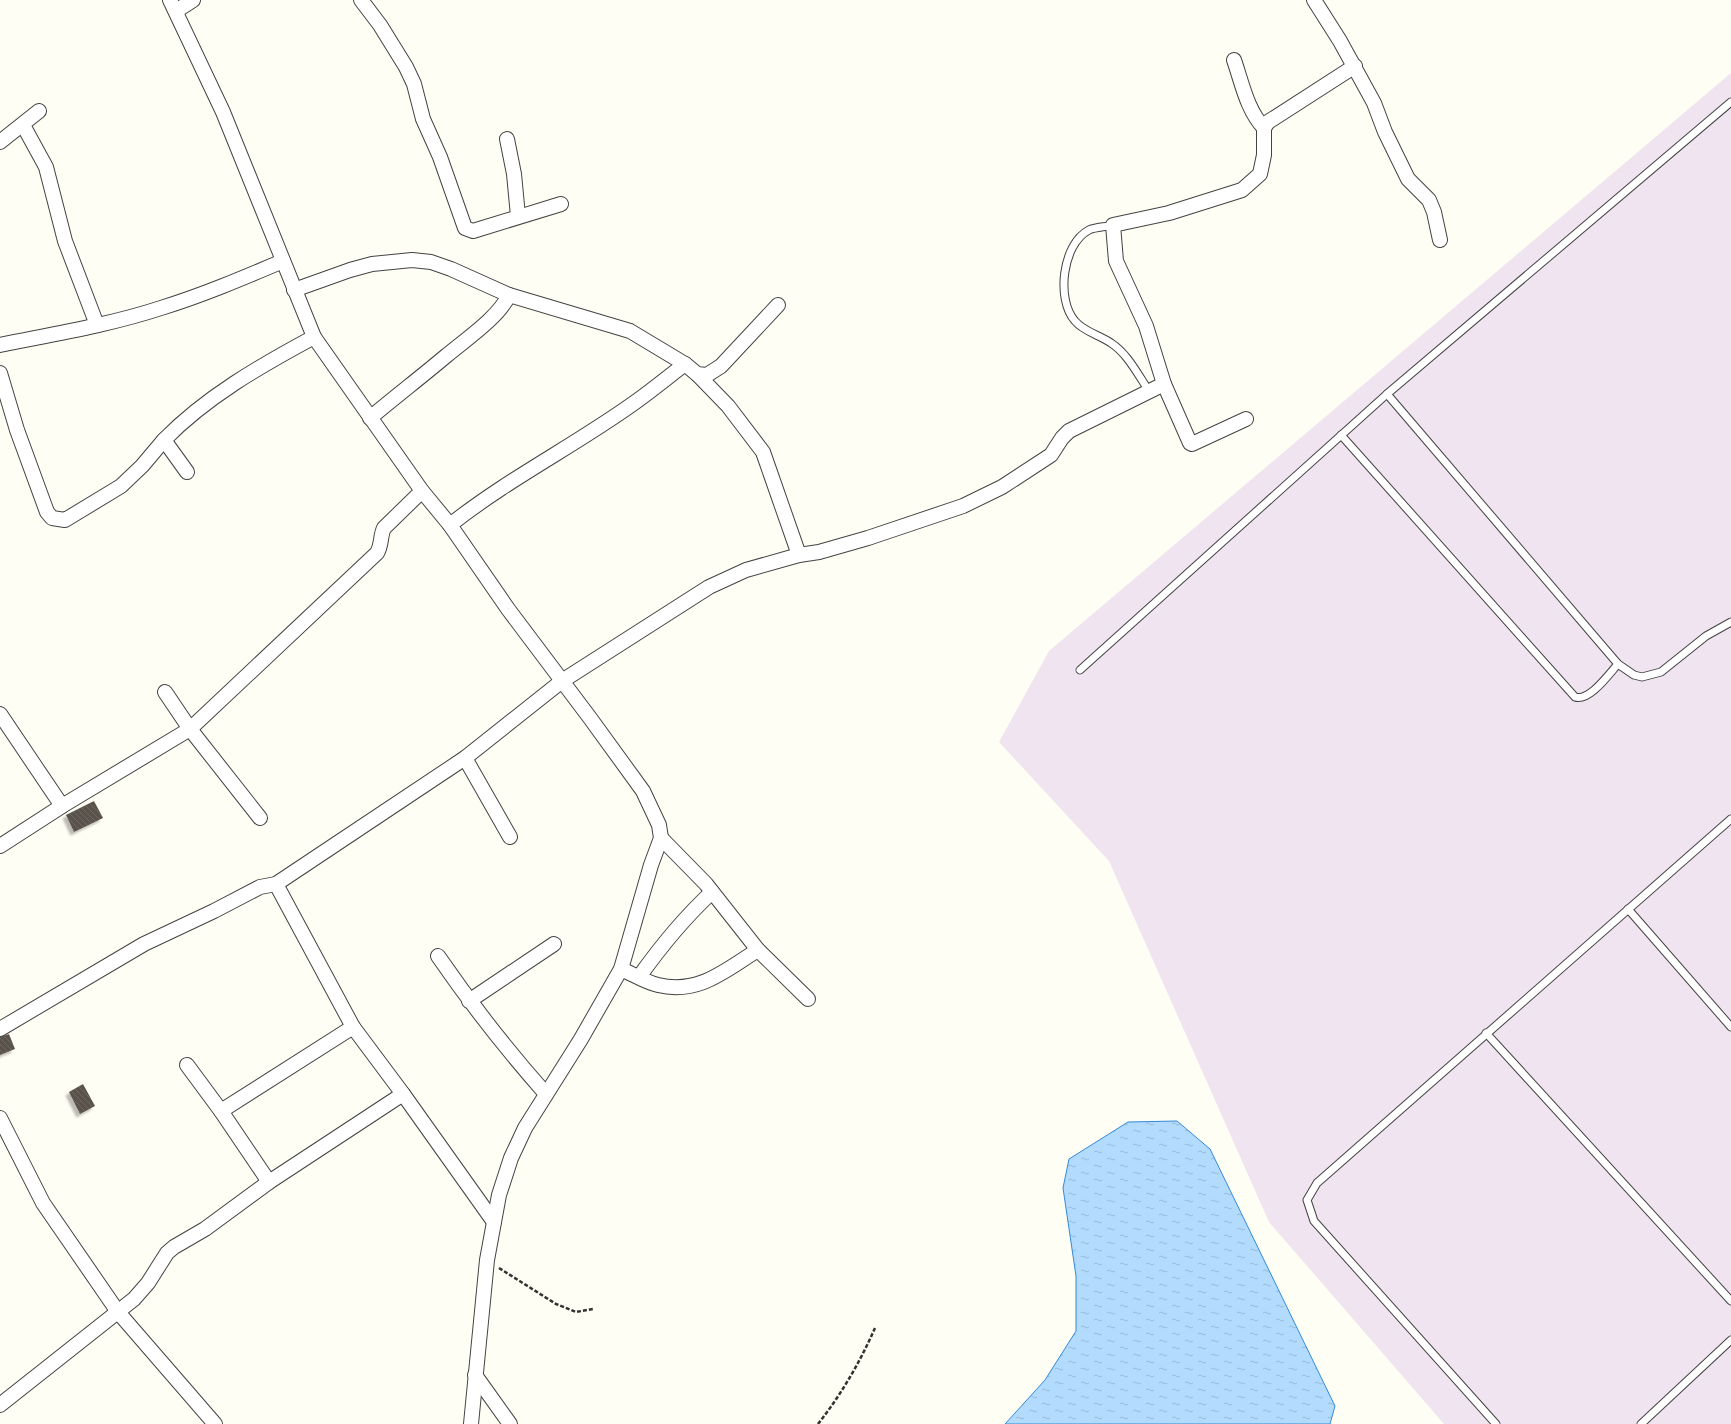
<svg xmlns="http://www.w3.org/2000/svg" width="1731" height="1424" font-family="'IBM Plex Serif',serif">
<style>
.industrial{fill:#efe4ef}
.water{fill:url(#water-ripples);stroke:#308adc}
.building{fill:url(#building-back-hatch);filter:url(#shadow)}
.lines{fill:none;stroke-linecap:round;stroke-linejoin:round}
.service-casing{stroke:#434343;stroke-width:9}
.minor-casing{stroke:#434343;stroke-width:16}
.path{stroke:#323232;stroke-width:2.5;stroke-dasharray:4 2;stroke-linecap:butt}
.service{stroke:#fff;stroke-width:7}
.minor{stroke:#fff;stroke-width:14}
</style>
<defs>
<pattern id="water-ripples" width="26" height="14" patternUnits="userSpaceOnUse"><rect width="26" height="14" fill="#b2dbfd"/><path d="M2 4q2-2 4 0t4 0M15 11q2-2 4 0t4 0" fill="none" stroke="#98bbd8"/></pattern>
<pattern id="building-back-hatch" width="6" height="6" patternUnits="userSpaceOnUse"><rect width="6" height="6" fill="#5a524b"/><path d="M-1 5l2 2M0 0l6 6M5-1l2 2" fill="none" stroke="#6d6661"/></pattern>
<filter id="shadow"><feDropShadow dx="-3.5" dy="3.5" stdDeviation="1" flood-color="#0004"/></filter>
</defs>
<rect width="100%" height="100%" fill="#fffef4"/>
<polygon class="industrial" points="1731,73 1731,1424 1444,1424 1269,1222 1109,861 999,742 1049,651"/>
<polygon class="water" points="1177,1121 1210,1149 1335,1406 1330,1424 1005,1424 1045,1380 1076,1331 1076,1276 1063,1188 1069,1159 1128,1122"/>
<g class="building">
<polygon points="94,801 103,818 74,832 66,815"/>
<polygon points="9,1034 15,1049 0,1055 0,1037"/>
<polygon points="83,1084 95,1106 80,1114 69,1092"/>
</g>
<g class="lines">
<defs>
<g id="service">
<path d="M1113 225C1106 227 1095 227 1089 230 1062 244 1056 300 1075 321 1084 332 1100 335 1111 343 1128 354 1138 375 1149 391"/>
<polyline points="1387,394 1618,664 1634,675 1642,677 1661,672 1706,636 1731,622"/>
<path d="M1341 435 1575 697C1589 702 1609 674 1618 664"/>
<polyline points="1080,670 1387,394 1731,102"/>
<polyline points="1628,909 1731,1027"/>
<polyline points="1486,1033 1731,1301"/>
<polyline points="1496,1424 1314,1221 1307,1200 1317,1183 1731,819"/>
<polyline points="1641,1424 1731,1340"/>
</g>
<g id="minor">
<polyline points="170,0 223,112 314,337 422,491 450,525 508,609 590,718 643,791 659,825 661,838 651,865 621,969 581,1039 525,1128 511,1158 499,1195 487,1260 471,1424"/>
<polyline points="361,0 380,25 406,67 414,84 423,119 440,157 465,228 473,231 561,204"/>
<polyline points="1314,0 1340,41 1374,103 1385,132 1408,179 1429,200 1434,212 1440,240"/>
<polyline points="176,11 193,0"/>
<path d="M1234 60C1242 83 1247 110 1264 128"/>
<polyline points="23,125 46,167 65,241 97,325"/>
<polyline points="507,139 514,174 518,216"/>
<polyline points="0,142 39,111"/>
<polyline points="294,290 350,270 372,264 412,260 431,262 451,269 509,295 630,331 685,364 697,374 707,375 721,366 778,305"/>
<path d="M0 345C54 334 109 325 161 308 203 295 243 278 283 261"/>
<polyline points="0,373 17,430 47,512 52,518 65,520 121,486 142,466 164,440"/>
<polyline points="697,374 728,406 763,452 799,555"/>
<path d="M370 418C395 397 421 377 446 356 465 340 499 317 509 295"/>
<polyline points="1246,419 1192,444 1190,443 1164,384 1146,326 1116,261 1113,225 1169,213 1242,190 1260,174 1264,155 1264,128 1268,122 1355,66"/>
<path d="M187 472 164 440C206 397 260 366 314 337"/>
<path d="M450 525C508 479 574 446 634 403 651 391 668 377 685 364"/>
<polyline points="165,692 190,729 260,818"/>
<polyline points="0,714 62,806"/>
<polyline points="465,758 510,837"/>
<polyline points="661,838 706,884 758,950 808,999"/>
<path d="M0 846 62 806 190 729 377 553C382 545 380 536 384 528L422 491"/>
<polyline points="276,884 353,1027 403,1094 494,1222"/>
<path d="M438 956C471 1004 507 1050 546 1094"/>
<path d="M621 969C633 974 645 982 658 985 699 995 725 970 758 950"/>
<path d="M639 977C661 946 684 918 712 892"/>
<polyline points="469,1001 554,944"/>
<polyline points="0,1029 144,944 214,911 260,887 276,884 465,758 562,681 709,587 746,570 799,555 819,552 868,538 963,506 1002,487 1051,455 1062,438 1069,431 1164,384"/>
<polyline points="187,1065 221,1111"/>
<polyline points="0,1118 43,1203 118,1312 215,1424"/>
<polyline points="269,1182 221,1111 353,1027"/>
<polyline points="475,1375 510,1424"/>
<polyline points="0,1405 134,1299 148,1283 167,1253 174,1247 205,1229 269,1182 403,1094"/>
</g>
</defs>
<use href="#service" class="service-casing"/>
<use href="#minor" class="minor-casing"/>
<g class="path">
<polyline points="499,1268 556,1304 576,1312 593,1309"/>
<path d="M818 1424C841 1395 860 1362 875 1328"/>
</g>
<use href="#service" class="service"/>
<use href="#minor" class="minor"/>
</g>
</svg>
